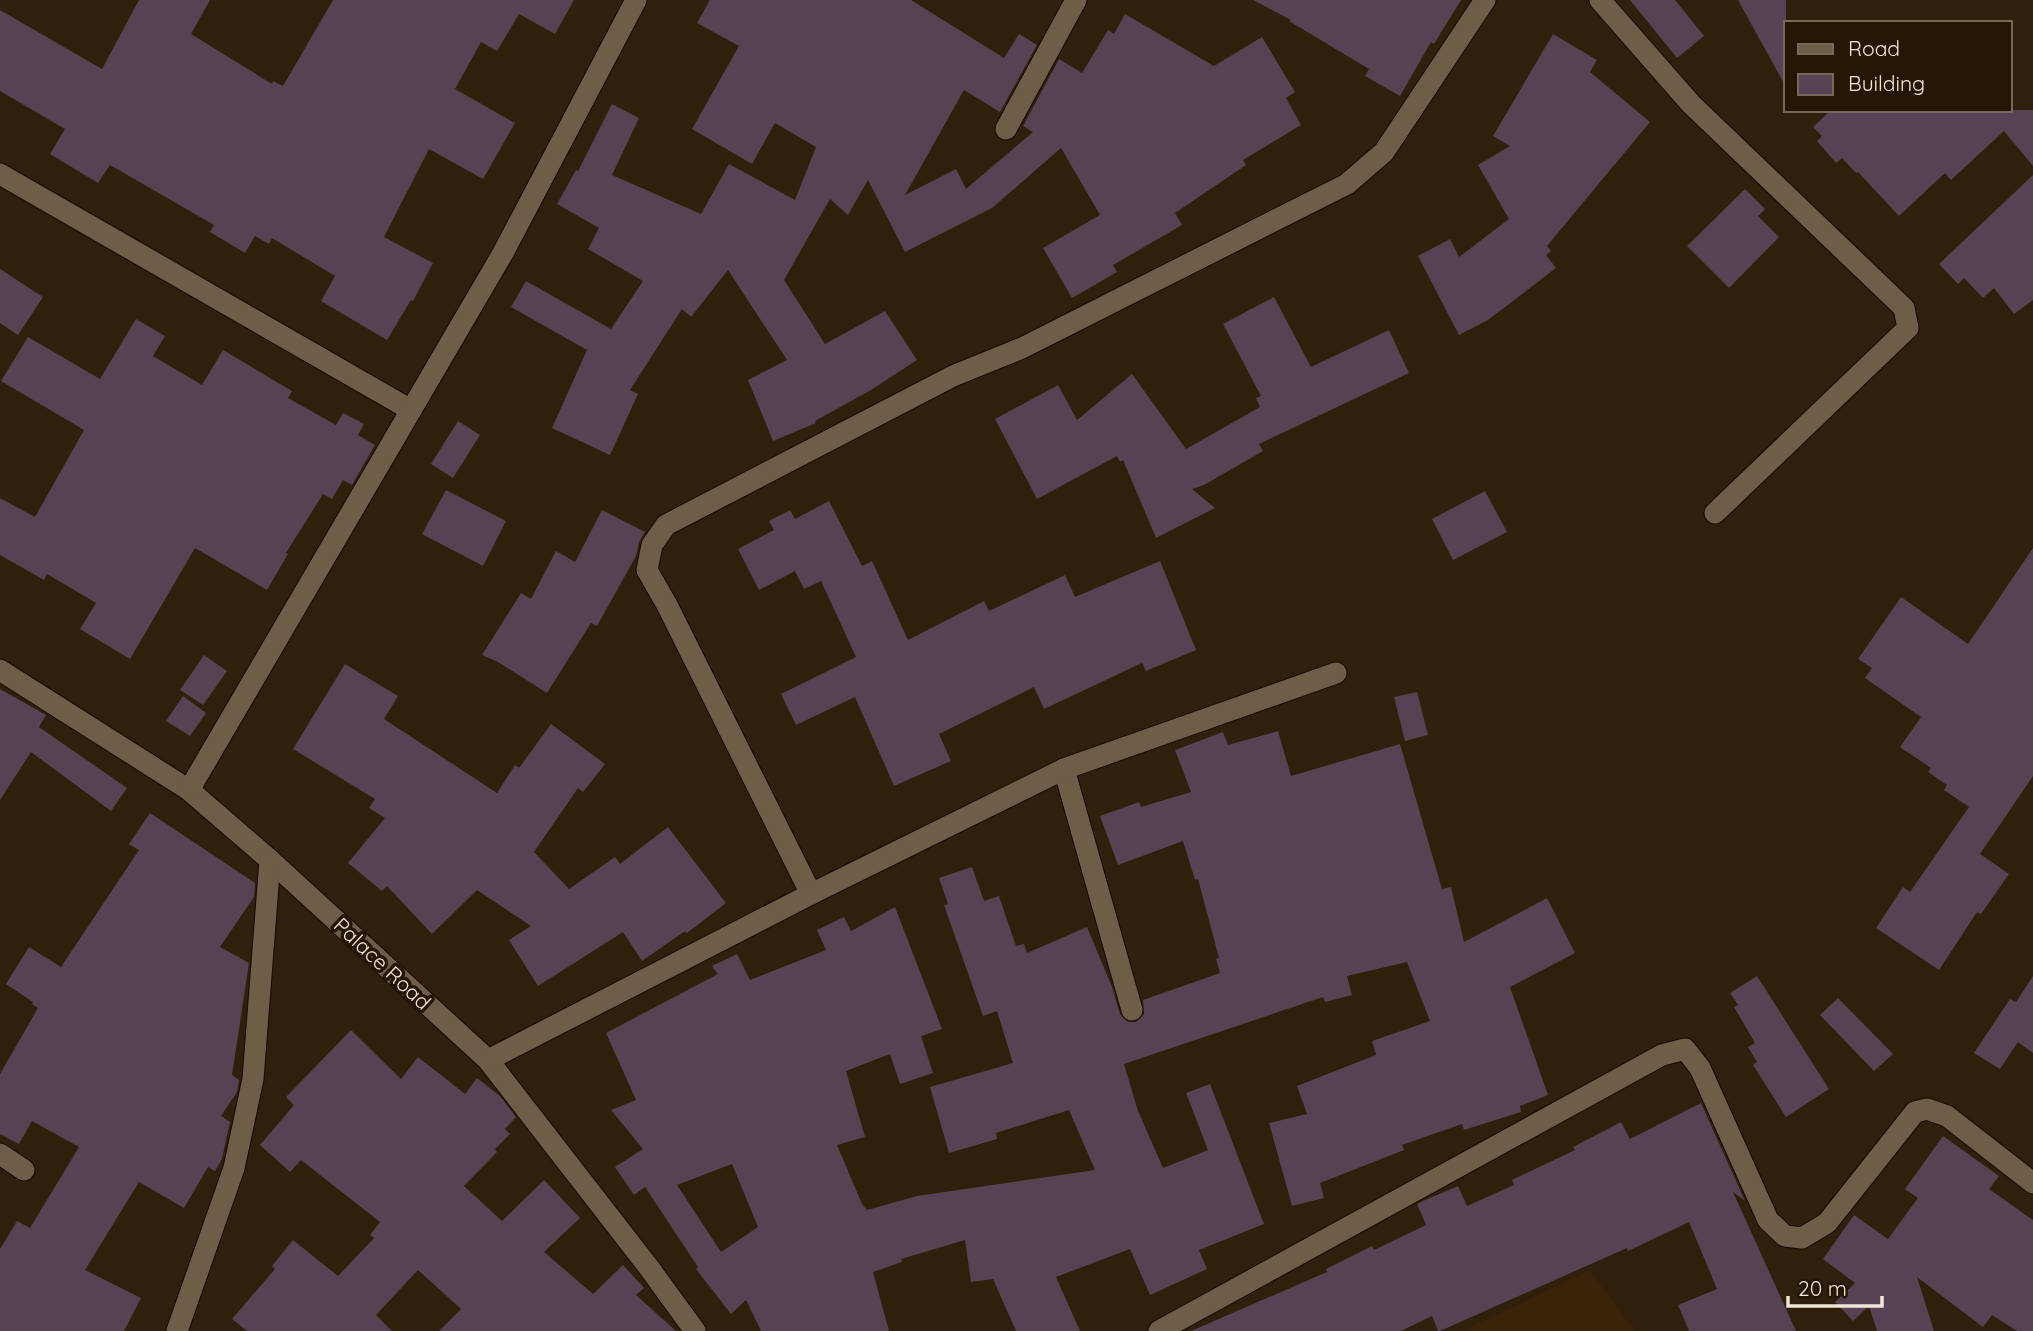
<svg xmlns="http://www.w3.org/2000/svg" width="2033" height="1331" font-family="Quicksand,sans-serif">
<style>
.built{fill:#382308}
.building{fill:#584152;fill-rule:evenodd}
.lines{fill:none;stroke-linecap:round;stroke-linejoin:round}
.street-casing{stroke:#170900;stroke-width:23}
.street{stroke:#6f5d47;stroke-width:21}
.labels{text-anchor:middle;stroke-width:7;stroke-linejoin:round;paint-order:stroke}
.street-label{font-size:21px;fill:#f0e5d9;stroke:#251603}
</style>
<rect width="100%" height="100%" fill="#2f1f0b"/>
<polygon class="built" points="1590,1270 1635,1331 1462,1331"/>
<g class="building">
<polygon points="139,0 210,0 191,34 272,84 273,81 283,86 333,0 574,0 555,34 519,14 497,51 481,42 455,89 515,123 483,179 429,149 384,237 433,263 413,301 411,300 387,340 321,301 335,276 272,238 269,244 255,236 245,253 210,232 214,225 110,165 98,183 50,154 65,129 0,91 0,10 102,69"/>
<polygon points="710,0 911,0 1004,58 1019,34 1037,45 1000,112 964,90 905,195 956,169 966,189 1033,132 1023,126 1059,59 1082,73 1108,30 1114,34 1125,14 1214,66 1262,37 1295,92 1286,98 1301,125 1243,160 1246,165 1175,213 1182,225 1113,265 1117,272 1072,298 1043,248 1100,215 1061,148 992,208 905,252 868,180 848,215 830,199 784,280 825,344 885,311 917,360 871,390 815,421 816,423 773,441 748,380 787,360 728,270 691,317 682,309 630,390 638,394 610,455 552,428 587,350 511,307 526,281 611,329 643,281 588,249 599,228 557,204 576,170 578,171 612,104 639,118 612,175 701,214 729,164 795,200 816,147 775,123 752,164 692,129 739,46 697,23"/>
<polygon points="1253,0 1461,0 1434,44 1431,42 1400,96 1365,76 1369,69 1289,21 1291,20"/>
<polygon points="1630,0 1675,0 1704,36 1677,58"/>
<polygon points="1738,0 1786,0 1786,87"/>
<polygon points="1553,34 1597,60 1590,72 1650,122 1547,246 1551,251 1546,255 1556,268 1488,320 1459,335 1418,256 1450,239 1459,257 1509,219 1478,165 1510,146 1493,136"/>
<polygon points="1831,110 2033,110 2033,166 2004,131 1951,180 1945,173 1899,216 1858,172 1856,173 1842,158 1836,163 1817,141 1822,136 1813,127"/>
<polygon points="2033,175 2033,300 2014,314 1994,288 1983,298 1964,278 1958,284 1939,264"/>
<polygon points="1745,189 1765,209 1758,216 1779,237 1729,288 1687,246"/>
<polygon points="0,269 43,297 18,335 0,323"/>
<polygon points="1274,297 1311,367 1389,330 1409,373 1259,444 1263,451 1204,485 1192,489 1215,508 1156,538 1123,460 1120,462 1117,456 1037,499 995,419 1058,385 1077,420 1132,374 1186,449 1260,407 1256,398 1261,396 1223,324"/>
<polygon points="136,319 165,336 153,356 202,385 223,350 292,391 288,398 336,425 343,413 364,424 358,435 375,445 352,485 343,480 332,499 323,494 286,553 288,554 267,590 195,548 130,659 80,629 96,603 47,574 44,580 0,555 0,498 35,517 84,430 1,381 28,337 100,379"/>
<polygon points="458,421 480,435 453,478 431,464"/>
<polygon points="446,490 506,521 483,566 422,534"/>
<polygon points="1485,491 1507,532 1453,560 1432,519"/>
<polygon points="829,501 862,566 872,561 908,640 984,601 989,611 1065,575 1075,597 1160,561 1196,650 1146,671 1142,663 1044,709 1034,687 939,734 951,761 894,786 855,697 796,725 781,694 856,657 821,581 804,589 795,571 759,590 738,549 774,530 769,521 790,510 795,519"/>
<polygon points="602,510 645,532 639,542 636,556 597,626 591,623 547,693 498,662 482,655 521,593 531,599 556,551 575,562"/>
<polygon points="2033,548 2033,776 1980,854 2009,874 1981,914 1977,912 1939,970 1876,928 1903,887 1910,892 1969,807 1944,790 1947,785 1928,772 1931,768 1900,747 1921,717 1865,678 1872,668 1858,659 1901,597 1968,644"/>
<polygon points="204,655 227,671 203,705 180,690"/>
<polygon points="345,664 398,696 384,719 497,793 515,765 519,768 551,724 605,764 583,792 578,788 534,852 569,889 615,857 620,864 668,827 726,903 687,933 685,931 642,961 623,932 538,986 509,940 531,926 477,890 432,934 387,886 382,891 348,863 385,818 369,808 375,799 293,749"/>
<polygon points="0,689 46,715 39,727 127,788 111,811 31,752 0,800"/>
<polygon points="1417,692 1428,735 1405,741 1394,697"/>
<polygon points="183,696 206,713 190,736 166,721"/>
<path d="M1278 731 1291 776 1400 744 1442 889 1451 887 1464 942 1547 898 1575 953 1510 987 1548 1095 1520 1106 1521 1112 1464 1130 1462 1124 1402 1145 1404 1150 1320 1183 1324 1198 1292 1206 1269 1123 1307 1114 1297 1086 1376 1055 1372 1041 1430 1021 1407 962 1347 976 1352 995 1325 1002 1323 997 1124 1064 1138 1111 1163 1168 1208 1150 1186 1093 1210 1084 1264 1224 1199 1250 1207 1269 1150 1295 1130 1249 1056 1277 1080 1331H1016L993 1279 971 1282 965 1240 901 1259 902 1262 873 1272 889 1331H761L746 1300 731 1314 696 1269 698 1267 645 1187 634 1195 615 1167 643 1149 611 1110 636 1100 606 1033 718 974 712 966 737 954 750 980 826 950 817 930 844 917 851 931 895 907 942 1029 921 1036 933 1073 900 1084 890 1054 846 1071 865 1137 837 1145 862 1204 867 1210 917 1196 1095 1170 1069 1110 996 1133 997 1139 949 1153 930 1087 1013 1063 997 1011 983 1016 944 905 948 904 939 878 972 867 984 901 999 896 1016 946 1024 944 1027 953 1087 927 1112 987 1120 1014 1128 1022H1136L1144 1014 1143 1000 1220 973 1216 959 1219 958 1198 879 1195 880 1183 841 1118 865 1100 816 1139 802 1141 807 1191 792 1175 750 1223 732 1228 745ZM732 1164 758 1227 721 1252 677 1185Z"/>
<polygon points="150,813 255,883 254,897 220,947 249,963 232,1075 239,1080 237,1092 221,1116 230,1122 222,1159 215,1171 208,1167 184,1208 139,1182 85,1270 141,1298 124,1331 0,1331 0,1249 17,1221 30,1228 79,1147 32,1121 19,1144 0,1134 0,1074 38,1008 32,1004 33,1002 6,984 29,947 61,967 139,850 129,844"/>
<polygon points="1757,976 1829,1089 1786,1117 1753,1065 1757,1062 1748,1047 1755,1043 1734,1007 1738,1005 1730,993"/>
<polygon points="2033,976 2033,1053 2018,1042 2000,1069 1974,1053 2010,999 2016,1002"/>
<polygon points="1838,998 1893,1054 1874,1071 1820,1015"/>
<polygon points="351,1030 401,1079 418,1057 465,1094 477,1078 500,1096 516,1117 505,1129 510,1134 495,1149 497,1152 464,1186 502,1221 544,1180 580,1218 544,1252 593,1294 623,1265 644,1288 636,1295 676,1331 439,1331 461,1309 418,1270 376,1315 392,1331 247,1331 232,1319 275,1269 272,1266 293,1240 338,1276 374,1238 370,1235 380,1222 301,1160 290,1172 260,1145 294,1105 286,1097"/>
<polygon points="1701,1103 1745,1201 1733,1192 1796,1331 1689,1331 1678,1305 1717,1289 1689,1222 1628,1251 1627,1248 1440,1331 1438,1331 1432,1316 1401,1331 1191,1331 1327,1272 1326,1269 1372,1246 1374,1250 1426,1225 1417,1204 1423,1201 1458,1186 1467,1206 1514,1185 1512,1180 1575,1150 1573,1147 1621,1122 1630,1139"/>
<polygon points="1943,1136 1999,1176 1989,1189 2033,1220 2033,1331 2017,1331 1992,1315 1983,1327 1917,1277 1934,1331 1877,1331 1869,1306 1853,1321 1835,1302 1855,1283 1823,1259 1854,1215 1888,1239 1918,1198 1905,1189"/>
</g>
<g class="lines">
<defs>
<g id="street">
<polyline points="1600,0 1691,104 1904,308 1908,328 1715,513"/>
<polyline points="1006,129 1076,0"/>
<polyline points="0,174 411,410"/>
<polyline points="0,670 189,790 270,860 488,1060 650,1269 695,1331"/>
<polyline points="1064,769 1132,1010"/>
<polyline points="189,790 503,253 636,0"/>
<polyline points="811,894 667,605 647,570 652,545 666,525 953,376 1022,348 1347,184 1384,152 1485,0"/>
<polyline points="488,1060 811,894 1064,769 1336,673"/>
<polyline points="0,1154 24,1170"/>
<polyline points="177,1331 234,1168 253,1079 270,860"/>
<polyline points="1159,1331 1662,1055 1685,1049 1700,1068 1768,1220 1785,1236 1802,1238 1827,1223 1915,1112 1927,1109 1947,1116 2033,1183"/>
</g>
</defs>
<use href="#street" class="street-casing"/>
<use href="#street" class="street"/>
</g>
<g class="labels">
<g class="street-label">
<text transform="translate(382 964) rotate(43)" y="7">Palace Road</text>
</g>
</g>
<rect x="1784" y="21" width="228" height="91" fill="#251603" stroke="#766959" stroke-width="2"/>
<rect x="1798" y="44" width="35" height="10" fill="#6f5d47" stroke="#766959" stroke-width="2"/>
<text x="1848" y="56" font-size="21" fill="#f0e5d9">Road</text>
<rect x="1798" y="74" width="35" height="21" fill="#584152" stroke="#766959" stroke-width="2"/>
<text x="1848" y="91" font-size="21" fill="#f0e5d9">Building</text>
<path d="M1788 1296v10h94v-10" fill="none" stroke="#f0e5d9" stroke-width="3.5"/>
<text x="1798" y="1296" font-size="21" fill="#f0e5d9" stroke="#251603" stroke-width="5" paint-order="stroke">20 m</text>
</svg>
